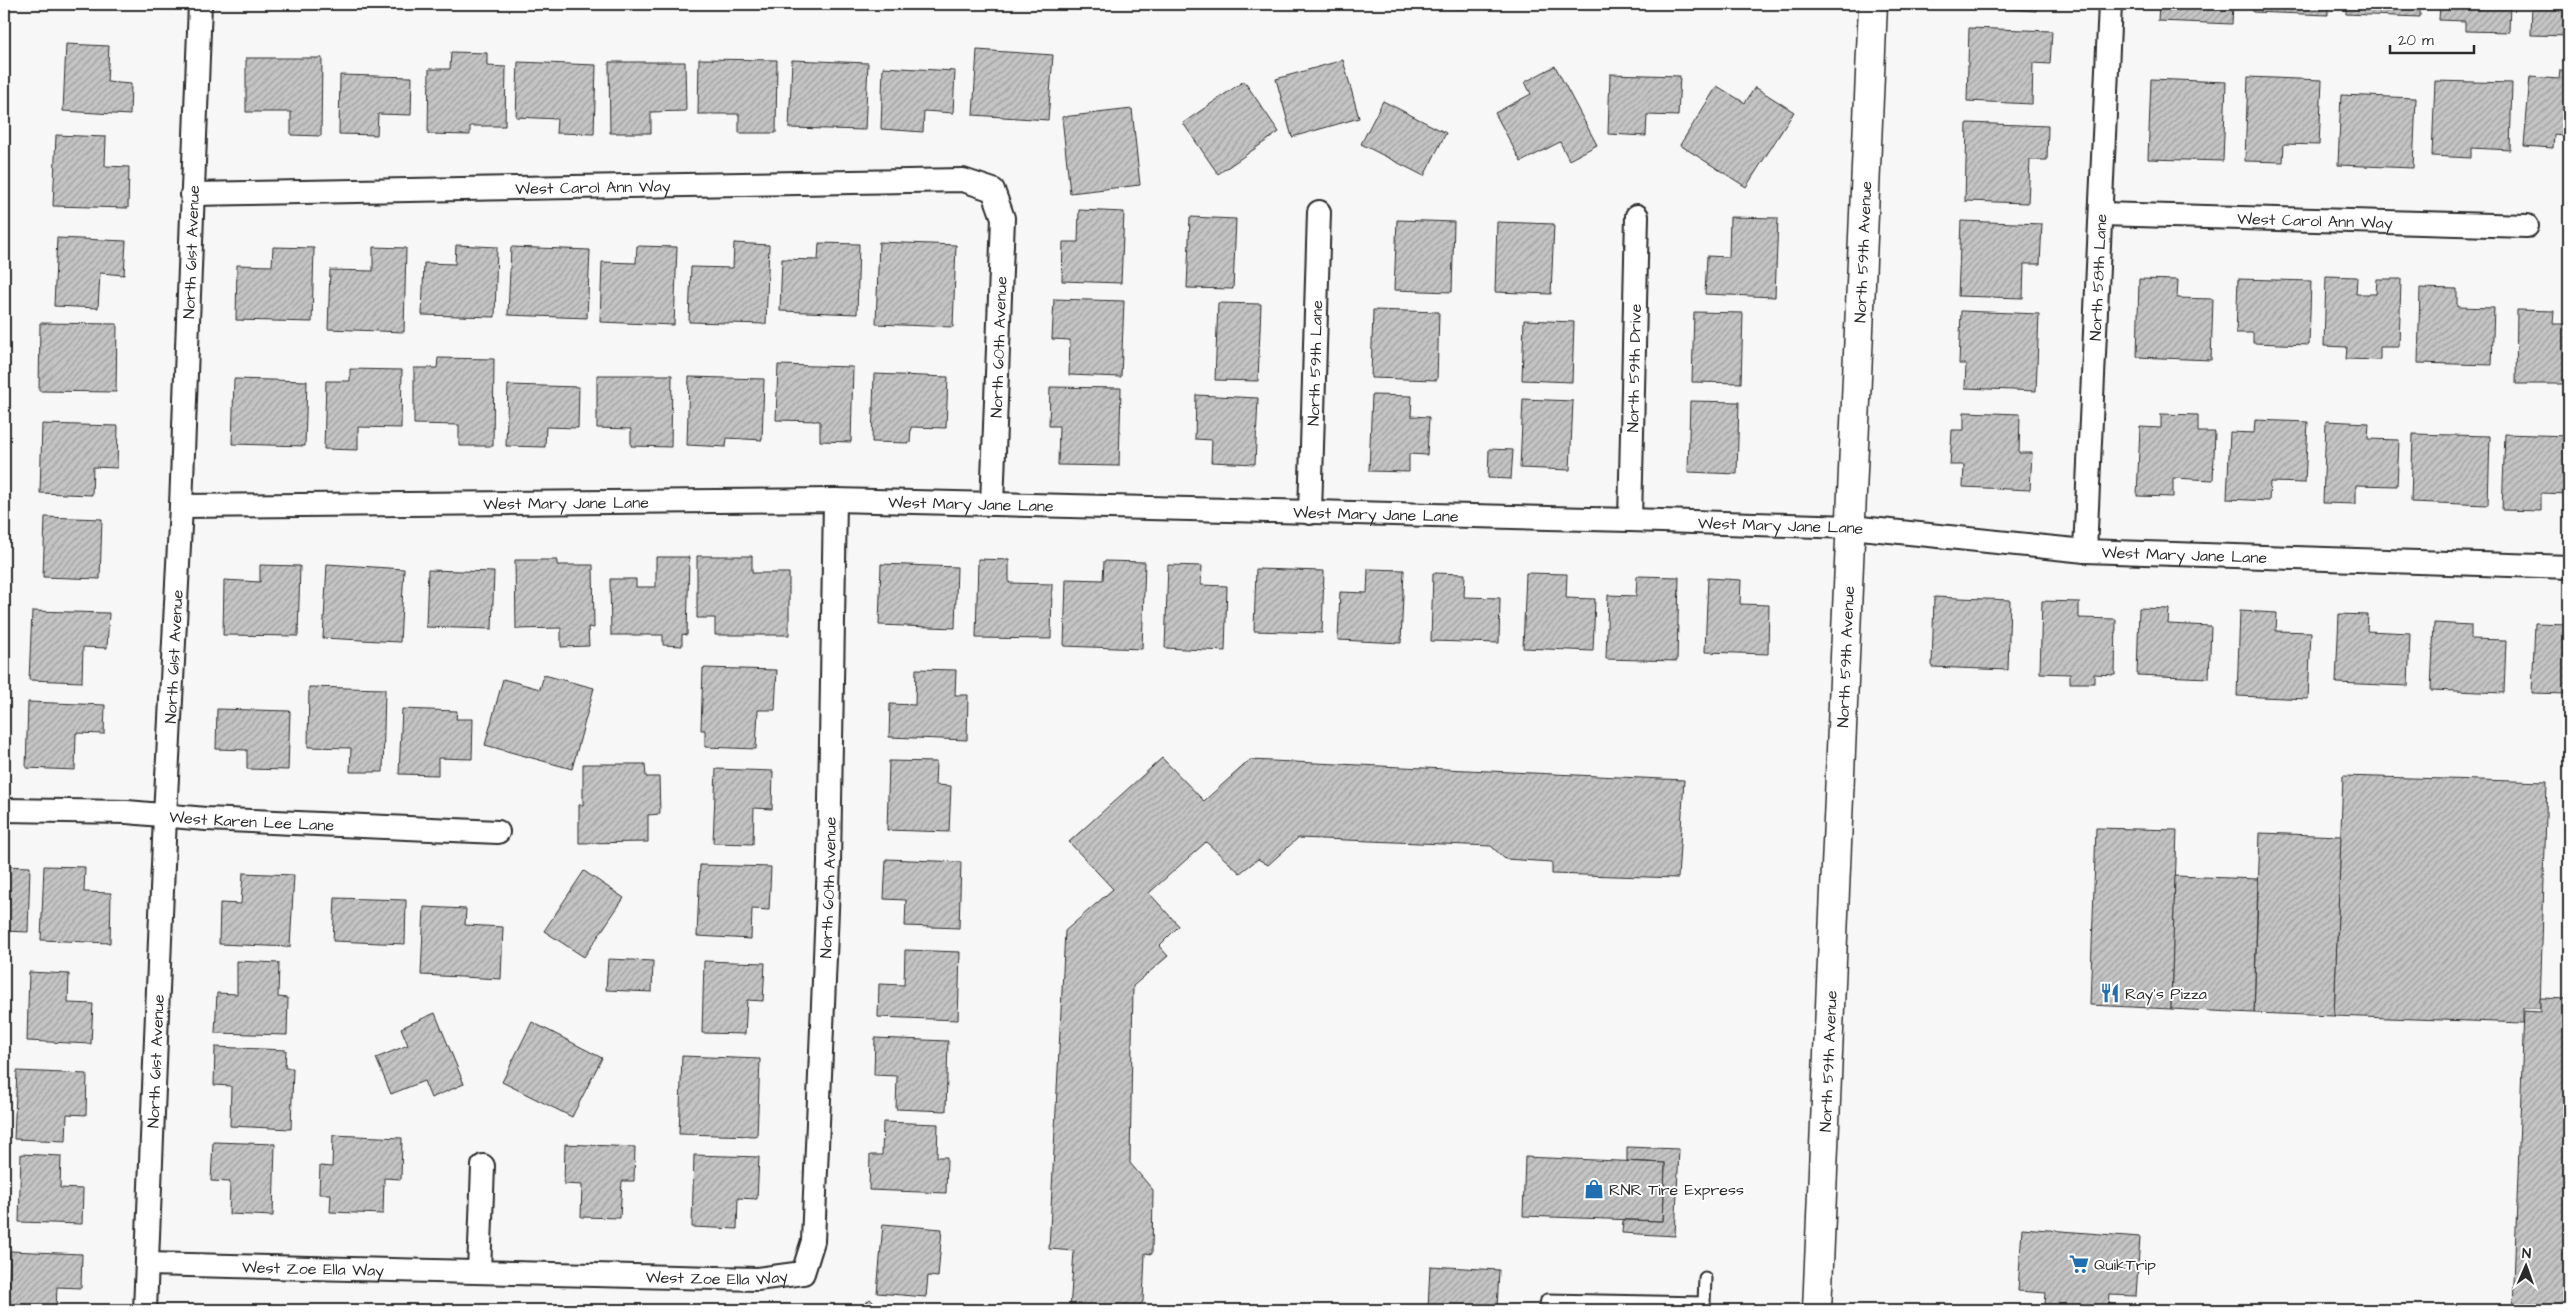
<svg xmlns="http://www.w3.org/2000/svg" width="2573" height="1314" font-family="'Architects Daughter',sans-serif">
<style>
.building{fill:url(#building-hatch);stroke:#2b2b2b}
.lines{fill:none;stroke-linecap:round;stroke-linejoin:round}
.service-casing{stroke:#2b2b2b;stroke-width:15}
.minor-casing{stroke:#2b2b2b;stroke-width:26}
.secondary-casing{stroke:#2b2b2b;stroke-width:31}
.service{stroke:#fff;stroke-width:11}
.minor{stroke:#fff;stroke-width:22}
.secondary{stroke:#fff;stroke-width:28}
.labels{text-anchor:middle;stroke-width:4;stroke-linejoin:round;paint-order:stroke}
.street-label{font-size:16px;fill:#2b2b2b;stroke:#fff}
.poi-label{font-size:16px;fill:#2b2b2b;stroke:#fff;text-anchor:start}
</style>
<defs>
<pattern id="building-hatch" width="6" height="6" patternUnits="userSpaceOnUse" patternTransform="scale(1.25)"><rect width="6" height="6" fill="#c4c4c4"/><path d="M-1 1l2-2M0 6l6-6M5 7l2-2" fill="none" stroke="#9f9f9f"/></pattern>
</defs>
<rect width="100%" height="100%" fill="#f7f7f7"/>
<filter id="ink" filterUnits="userSpaceOnUse"><feTurbulence type="fractalNoise" baseFrequency=".02" numOctaves="2"/><feDisplacementMap in="SourceGraphic" scale="10" xChannelSelector="R" yChannelSelector="G"/><feConvolveMatrix kernelMatrix="1 2 1 2 8 2 1 2 1" color-interpolation-filters="sRGB"/></filter>
<g filter="url(#ink)">
<g class="building">
<polygon points="1430,4 1465,4 1465,9 1429,8"/>
<polygon points="1969,4 2036,4 2036,11 1969,6"/>
<polygon points="2159,4 2233,4 2232,24 2158,21"/>
<polygon points="2254,4 2328,4 2328,15 2253,12"/>
<polygon points="2346,4 2420,4 2420,17 2346,14"/>
<polygon points="2440,4 2510,4 2509,32 2465,31 2465,21 2439,20"/>
<polygon points="2532,4 2569,4 2569,36 2531,35"/>
<polygon points="1969,28 2052,31 2050,64 2033,63 2032,104 1967,101"/>
<polygon points="66,44 109,46 107,82 131,84 130,115 63,111"/>
<polygon points="977,50 1053,55 1048,120 973,115"/>
<polygon points="451,52 487,53 487,66 506,67 505,126 470,126 470,135 428,134 429,69 450,69"/>
<polygon points="246,58 322,58 321,136 291,135 291,112 246,112"/>
<polygon points="699,59 777,60 776,133 739,133 739,114 698,114"/>
<polygon points="792,60 868,63 865,130 789,128"/>
<polygon points="1343,60 1359,118 1292,137 1276,79"/>
<polygon points="518,62 596,65 594,134 556,133 557,119 516,117"/>
<polygon points="609,62 685,62 686,111 651,112 651,133 610,133"/>
<polygon points="1555,66 1597,145 1569,160 1560,142 1521,162 1495,113 1531,94 1525,82"/>
<polygon points="883,67 955,71 953,113 924,111 923,132 881,129"/>
<polygon points="2560,70 2569,71 2569,137 2554,135 2553,148 2524,146 2530,77 2559,79"/>
<polygon points="1610,74 1680,76 1678,116 1647,115 1646,136 1608,134"/>
<polygon points="340,75 412,77 411,115 378,114 377,135 339,134"/>
<polygon points="2248,77 2322,80 2319,145 2284,144 2283,162 2245,161"/>
<polygon points="2151,79 2226,82 2223,161 2148,159"/>
<polygon points="1244,81 1279,132 1218,174 1183,123"/>
<polygon points="2435,81 2512,83 2510,150 2471,148 2471,158 2432,156"/>
<polygon points="1717,86 1745,103 1755,87 1794,112 1746,187 1680,145"/>
<polygon points="2341,95 2416,98 2413,168 2338,165"/>
<polygon points="1383,101 1446,133 1424,176 1361,144"/>
<polygon points="1132,109 1140,185 1070,193 1062,117"/>
<polygon points="1967,123 2048,126 2047,160 2030,160 2028,203 1965,201"/>
<polygon points="56,135 106,137 105,166 129,167 128,208 53,206"/>
<polygon points="1079,210 1124,212 1121,283 1062,281 1063,242 1078,242"/>
<polygon points="1190,217 1236,219 1233,289 1187,288"/>
<polygon points="1730,217 1778,218 1775,297 1705,294 1707,256 1729,257"/>
<polygon points="1397,220 1454,222 1452,292 1394,290"/>
<polygon points="1961,221 2042,224 2040,264 2024,264 2023,298 1958,296"/>
<polygon points="1497,222 1554,224 1551,294 1495,292"/>
<polygon points="57,238 126,241 124,275 100,273 98,308 54,306"/>
<polygon points="879,242 956,245 953,327 876,324"/>
<polygon points="734,243 769,245 766,324 689,322 691,267 733,268"/>
<polygon points="819,243 859,244 857,314 780,311 782,259 818,260"/>
<polygon points="456,245 497,247 495,317 422,315 424,263 455,264"/>
<polygon points="637,246 677,247 674,325 600,322 602,262 636,263"/>
<polygon points="273,247 314,248 312,322 236,320 237,265 272,266"/>
<polygon points="373,247 406,248 404,332 328,329 330,270 373,271"/>
<polygon points="511,247 590,250 587,318 508,315"/>
<polygon points="2326,276 2357,277 2356,294 2376,294 2377,279 2401,279 2399,347 2380,347 2380,360 2346,359 2347,347 2324,346"/>
<polygon points="2139,279 2178,280 2177,298 2213,299 2211,360 2137,357"/>
<polygon points="2238,279 2311,281 2309,345 2253,343 2253,333 2236,333"/>
<polygon points="2420,288 2457,289 2457,307 2494,308 2492,365 2418,363"/>
<polygon points="1054,299 1124,301 1121,377 1069,375 1070,340 1052,339"/>
<polygon points="1218,303 1261,304 1258,381 1215,380"/>
<polygon points="1373,310 1439,312 1437,380 1371,378"/>
<polygon points="2517,310 2554,311 2553,324 2569,324 2569,384 2516,384"/>
<polygon points="1961,311 2039,314 2036,391 1965,388 1966,364 1959,364"/>
<polygon points="1694,312 1743,313 1741,383 1692,382"/>
<polygon points="1524,320 1574,322 1572,382 1522,380"/>
<polygon points="40,323 117,324 116,392 39,391"/>
<polygon points="438,358 494,359 493,446 459,446 459,425 414,424 414,368 437,368"/>
<polygon points="778,365 853,367 851,442 820,441 820,421 776,420"/>
<polygon points="350,369 402,370 401,428 358,427 358,450 324,449 326,381 350,381"/>
<polygon points="874,374 948,377 946,428 911,427 910,443 872,442"/>
<polygon points="597,375 672,375 671,447 631,446 631,429 597,428"/>
<polygon points="689,377 764,379 762,440 727,438 726,447 687,445"/>
<polygon points="234,379 307,381 305,446 232,444"/>
<polygon points="508,385 579,387 578,428 546,427 545,447 506,446"/>
<polygon points="1050,387 1121,388 1119,466 1058,465 1059,426 1049,426"/>
<polygon points="1196,395 1258,398 1255,464 1211,462 1212,440 1195,439"/>
<polygon points="1372,395 1412,396 1411,416 1429,417 1427,455 1409,454 1409,472 1369,471"/>
<polygon points="1523,399 1573,401 1570,470 1520,468"/>
<polygon points="1690,401 1739,402 1737,474 1688,472"/>
<polygon points="1964,412 2020,414 2019,453 2032,453 2030,490 1963,487 1964,465 1950,465 1952,430 1964,430"/>
<polygon points="2161,414 2198,415 2198,432 2215,432 2213,480 2173,478 2173,497 2137,496 2140,427 2161,428"/>
<polygon points="2255,420 2308,422 2305,483 2270,482 2269,501 2227,499 2230,432 2254,433"/>
<polygon points="2326,421 2369,423 2368,439 2399,440 2397,486 2356,485 2356,504 2323,503"/>
<polygon points="42,424 118,426 117,468 93,467 92,495 40,493"/>
<polygon points="2413,434 2490,436 2488,505 2411,502"/>
<polygon points="2505,434 2569,436 2569,494 2541,493 2541,511 2502,510"/>
<polygon points="1489,449 1513,450 1511,479 1488,478"/>
<polygon points="45,517 102,519 100,579 43,577"/>
<polygon points="697,556 752,556 752,573 789,573 789,635 715,635 715,618 697,618"/>
<polygon points="656,557 689,557 687,635 682,634 682,646 663,645 663,635 611,635 610,579 636,579 636,587 656,587"/>
<polygon points="978,559 1009,560 1009,583 1052,584 1051,639 976,638"/>
<polygon points="515,560 557,560 557,565 593,565 594,628 588,627 589,646 561,647 561,628 516,629"/>
<polygon points="1104,561 1145,562 1142,649 1064,646 1066,579 1103,580"/>
<polygon points="327,564 404,569 400,642 323,638"/>
<polygon points="881,564 957,567 955,628 879,625"/>
<polygon points="260,565 300,566 298,636 223,635 224,580 260,582"/>
<polygon points="1168,565 1202,566 1201,585 1227,586 1225,651 1165,648"/>
<polygon points="1256,569 1324,571 1322,633 1254,631"/>
<polygon points="1368,569 1404,570 1401,643 1338,640 1340,592 1367,593"/>
<polygon points="428,570 494,572 492,629 426,627"/>
<polygon points="1433,573 1465,574 1464,597 1500,598 1499,643 1431,641"/>
<polygon points="1526,573 1567,574 1566,598 1595,599 1593,651 1523,648"/>
<polygon points="1637,576 1679,577 1677,661 1606,659 1608,595 1636,596"/>
<polygon points="1708,578 1741,580 1740,604 1769,605 1768,654 1705,652"/>
<polygon points="1934,597 2010,600 2008,670 1932,667"/>
<polygon points="2042,601 2079,602 2079,618 2116,619 2115,675 2094,674 2094,683 2070,683 2070,674 2040,673"/>
<polygon points="2139,608 2169,609 2168,624 2211,626 2209,678 2137,675"/>
<polygon points="32,611 109,613 107,648 83,647 82,682 29,680"/>
<polygon points="2240,611 2277,613 2276,631 2311,632 2308,699 2237,696"/>
<polygon points="2339,614 2368,615 2367,631 2410,633 2408,686 2336,683"/>
<polygon points="2434,623 2471,625 2471,639 2506,640 2504,693 2431,690"/>
<polygon points="2535,623 2569,624 2569,694 2532,693"/>
<polygon points="703,668 777,670 775,710 758,710 756,749 705,747 705,730 701,730"/>
<polygon points="916,669 956,670 955,695 968,695 967,740 889,737 890,704 915,705"/>
<polygon points="544,675 594,688 572,769 485,745 503,679 540,689"/>
<polygon points="309,687 385,689 383,772 350,772 351,748 308,747"/>
<polygon points="28,702 105,705 104,734 76,733 75,770 26,768"/>
<polygon points="217,709 290,711 288,770 247,769 247,750 216,749"/>
<polygon points="402,709 457,711 456,719 473,719 472,759 438,758 438,775 399,774"/>
<polygon points="1162,758 1204,801 1250,760 1684,780 1678,878 1552,874 1552,862 1505,859 1491,846 1298,838 1268,865 1258,859 1240,873 1206,842 1149,893 1179,926 1159,946 1168,956 1133,986 1130,1163 1153,1190 1152,1254 1145,1253 1143,1302 1133,1310 1070,1310 1074,1251 1049,1249 1065,931 1113,889 1069,842"/>
<polygon points="889,761 936,762 935,785 951,786 949,832 887,830"/>
<polygon points="583,764 645,764 646,777 659,777 660,814 648,815 648,842 579,843 579,805 583,805"/>
<polygon points="716,769 773,771 772,809 754,808 753,844 713,843"/>
<polygon points="2343,776 2547,782 2540,1008 2523,1008 2523,1023 2334,1016"/>
<polygon points="2096,828 2177,830 2171,1009 2090,1005"/>
<polygon points="2260,833 2341,836 2334,1016 2254,1013"/>
<polygon points="886,859 961,862 959,928 905,926 906,900 884,899"/>
<polygon points="700,865 771,867 769,910 752,909 751,939 697,936"/>
<polygon points="4,866 30,867 28,932 4,931"/>
<polygon points="44,866 85,867 84,892 111,893 110,943 41,940"/>
<polygon points="584,871 624,898 584,957 544,931"/>
<polygon points="243,873 294,875 290,947 219,944 220,903 241,904"/>
<polygon points="2175,876 2258,879 2254,1013 2171,1009"/>
<polygon points="335,898 406,900 405,944 333,941"/>
<polygon points="424,907 466,909 465,925 503,927 501,979 421,975"/>
<polygon points="905,950 960,952 958,1020 878,1017 879,984 904,985"/>
<polygon points="608,959 653,961 652,992 606,990"/>
<polygon points="237,961 279,963 278,997 288,998 287,1035 215,1033 217,993 237,994"/>
<polygon points="704,961 765,963 763,1001 747,1000 745,1034 702,1033"/>
<polygon points="29,972 69,974 68,1003 93,1004 91,1044 27,1041"/>
<polygon points="2540,998 2569,999 2569,1310 2513,1310 2524,1011 2540,1012"/>
<polygon points="435,1013 464,1084 431,1098 424,1081 391,1094 376,1058 408,1045 401,1028"/>
<polygon points="532,1022 602,1058 572,1117 502,1082"/>
<polygon points="875,1038 948,1041 946,1111 896,1109 897,1076 874,1075"/>
<polygon points="215,1047 286,1050 285,1068 293,1068 291,1129 230,1126 231,1086 214,1085"/>
<polygon points="682,1056 760,1059 757,1136 679,1134"/>
<polygon points="17,1071 87,1074 86,1115 67,1114 66,1141 14,1139"/>
<polygon points="883,1122 938,1124 937,1157 947,1157 946,1193 869,1190 870,1155 882,1155"/>
<polygon points="333,1135 402,1138 401,1179 384,1178 383,1214 330,1212 331,1194 319,1194 320,1166 332,1167"/>
<polygon points="213,1142 275,1144 273,1216 229,1214 230,1182 211,1181"/>
<polygon points="565,1144 635,1147 634,1181 622,1181 620,1218 581,1217 582,1185 564,1184"/>
<polygon points="1627,1147 1679,1149 1675,1236 1622,1233 1623,1220 1663,1221 1665,1163 1627,1161"/>
<polygon points="21,1154 61,1156 60,1188 83,1189 82,1224 19,1222"/>
<polygon points="694,1155 759,1157 757,1199 738,1198 737,1229 692,1227"/>
<polygon points="1525,1157 1665,1163 1663,1221 1523,1216"/>
<polygon points="883,1224 942,1229 938,1277 928,1276 926,1297 877,1293"/>
<polygon points="2022,1228 2140,1237 2136,1296 2110,1295 2109,1308 2045,1304 2046,1293 2018,1291"/>
<polygon points="10,1251 82,1254 81,1288 57,1287 56,1310 8,1310"/>
<polygon points="1430,1266 1499,1270 1497,1310 1428,1310"/>
<polygon points="870,1299 881,1310 858,1310"/>
</g>
<g class="lines">
<defs>
<polyline id="service" points="1545,1310 1547,1300 1704,1303 1705,1278"/>
<g id="minor">
<path id="s1" d="M192 194 963 180 993 190 1003 218 992 504"/>
<path id="s2" d="M2101 214 2527 226"/>
<path id="s3" d="M181 506 835 500 1630 520 1851 527 2085 551 2569 567"/>
<path id="s4" d="M1310 513 1319 212"/>
<path id="s5" d="M1630 520 1637 216"/>
<path id="s6" d="M2085 551 2110 4"/>
<path id="s7" d="M4 810 127 812 206 819 498 832"/>
<path id="s8" d="M147 1264 757 1279 803 1273 813 1241 829 862 835 500"/>
<polyline points="479,1271 483,1166"/>
<path id="s9" d="M145 1310 165 816 181 506 200 4"/>
</g>
<g id="secondary">
<path id="s10" d="M1817 1310 1873 4"/>
</g>
</defs>
<use href="#service" class="service-casing"/>
<use href="#minor" class="minor-casing"/>
<use href="#secondary" class="secondary-casing"/>
<use href="#service" class="service"/>
<use href="#minor" class="minor"/>
<use href="#secondary" class="secondary"/>
</g>
</g>
<defs>
<symbol id="restaurant-bare" viewBox="-9 -9 18 18"><path d="M-5-6h1v4h1v-4h1v4h1v-4h1v5L-1.5 .5V6h-2V.5L-5-1ZM5-6V6H3V1.5H1.5Q1.5-4 5-6Z" fill="#1f6fb2" stroke="#fff" stroke-width="2.5" paint-order="stroke"/></symbol>
<symbol id="shop-bare" viewBox="-9 -9 18 18"><path d="M-5-2.5h2.3a2.7 3.5 0 0 1 5.4 0H5L5.5 6h-11ZM-1.5-2.5h3a1.5 2.3 0 0 0-3 0Z" fill="#1f6fb2" stroke="#fff" stroke-width="2.5" paint-order="stroke"/></symbol>
<symbol id="supermarket-bare" viewBox="-9 -9 18 18"><path d="M-6-5.5h2.5l.6 2H6L4.5 2H-2.5L-4.4-4H-6ZM-1.5 3.2a1.3 1.3 0 1 0 .1 0ZM3 3.2a1.3 1.3 0 1 0 .1 0Z" fill="#1f6fb2" stroke="#fff" stroke-width="2.5" paint-order="stroke"/></symbol>
</defs>
<g fill-rule="evenodd">
<use href="#restaurant-bare" x="2096" y="979" width="28" height="28"/>
<use href="#shop-bare" x="1580" y="1175" width="28" height="28"/>
<use href="#supermarket-bare" x="2065" y="1250" width="28" height="28"/>
</g>
<g class="labels">
<g class="street-label">
<text dy="6" stroke="none"><textPath href="#s1" startOffset="401">West Carol Ann Way</textPath></text>
<text dy="6" stroke="none"><textPath href="#s2" startOffset="214">West Carol Ann Way</textPath></text>
<text dy="6" stroke="none"><textPath href="#s9" startOffset="1059">North 61st Avenue</textPath></text>
<text dy="6" stroke="none"><textPath href="#s10" startOffset="1059">North 59th Avenue</textPath></text>
<text dy="6" stroke="none"><textPath href="#s6" startOffset="274">North 58th Lane</textPath></text>
<text transform="translate(998 347) rotate(-88)" y="6">North 60th Avenue</text>
<text dy="6" stroke="none"><textPath href="#s4" startOffset="150">North 59th Lane</textPath></text>
<text dy="6" stroke="none"><textPath href="#s5" startOffset="152">North 59th Drive</textPath></text>
<text dy="6" stroke="none"><textPath href="#s3" startOffset="385">West Mary Jane Lane</textPath></text>
<text dy="6" stroke="none"><textPath href="#s3" startOffset="790">West Mary Jane Lane</textPath></text>
<text dy="6" stroke="none"><textPath href="#s3" startOffset="1195">West Mary Jane Lane</textPath></text>
<text dy="6" stroke="none"><textPath href="#s3" startOffset="1600">West Mary Jane Lane</textPath></text>
<text dy="6" stroke="none"><textPath href="#s3" startOffset="2005">West Mary Jane Lane</textPath></text>
<text dy="6" stroke="none"><textPath href="#s9" startOffset="654">North 61st Avenue</textPath></text>
<text dy="6" stroke="none"><textPath href="#s10" startOffset="654">North 59th Avenue</textPath></text>
<text dy="6" stroke="none"><textPath href="#s7" startOffset="248">West Karen Lee Lane</textPath></text>
<text dy="6" stroke="none"><textPath href="#s8" startOffset="1044">North 60th Avenue</textPath></text>
<text dy="6" stroke="none"><textPath href="#s9" startOffset="249">North 61st Avenue</textPath></text>
<text dy="6" stroke="none"><textPath href="#s10" startOffset="249">North 59th Avenue</textPath></text>
<text dy="6" stroke="none"><textPath href="#s8" startOffset="166">West Zoe Ella Way</textPath></text>
<text dy="6" stroke="none"><textPath href="#s8" startOffset="570">West Zoe Ella Way</textPath></text>
</g>
<g class="poi-label">
<text x="2125" y="999">Ray's Pizza</text>
<text x="1609" y="1195">RNR Tire Express</text>
<text x="2094" y="1270">QuikTrip</text>
</g>
</g>
<rect width="2573" height="1314" fill="none" stroke="#fff" stroke-width="20"/>
<rect x="10" y="10" width="2553" height="1294" fill="none" stroke="#2b2b2b" stroke-width="2" filter="url(#ink)"/>
<g transform="translate(2526 1266) rotate(2)" stroke="#ffffff" stroke-width="4" paint-order="stroke">
<path d="M0-4L9 19L0 12L-9 19Z" fill="#2b2b2b"/>
<text y="-8" font-size="14" font-weight="bold" text-anchor="middle" fill="#2b2b2b">N</text>
</g>
<path d="M2390 45v8h84v-8" fill="none" stroke="#2b2b2b" stroke-width="2.5"/>
<text x="2398" y="45" font-size="15" fill="#2b2b2b" stroke="#ffffff" stroke-width="4" paint-order="stroke">20 m</text>
</svg>
